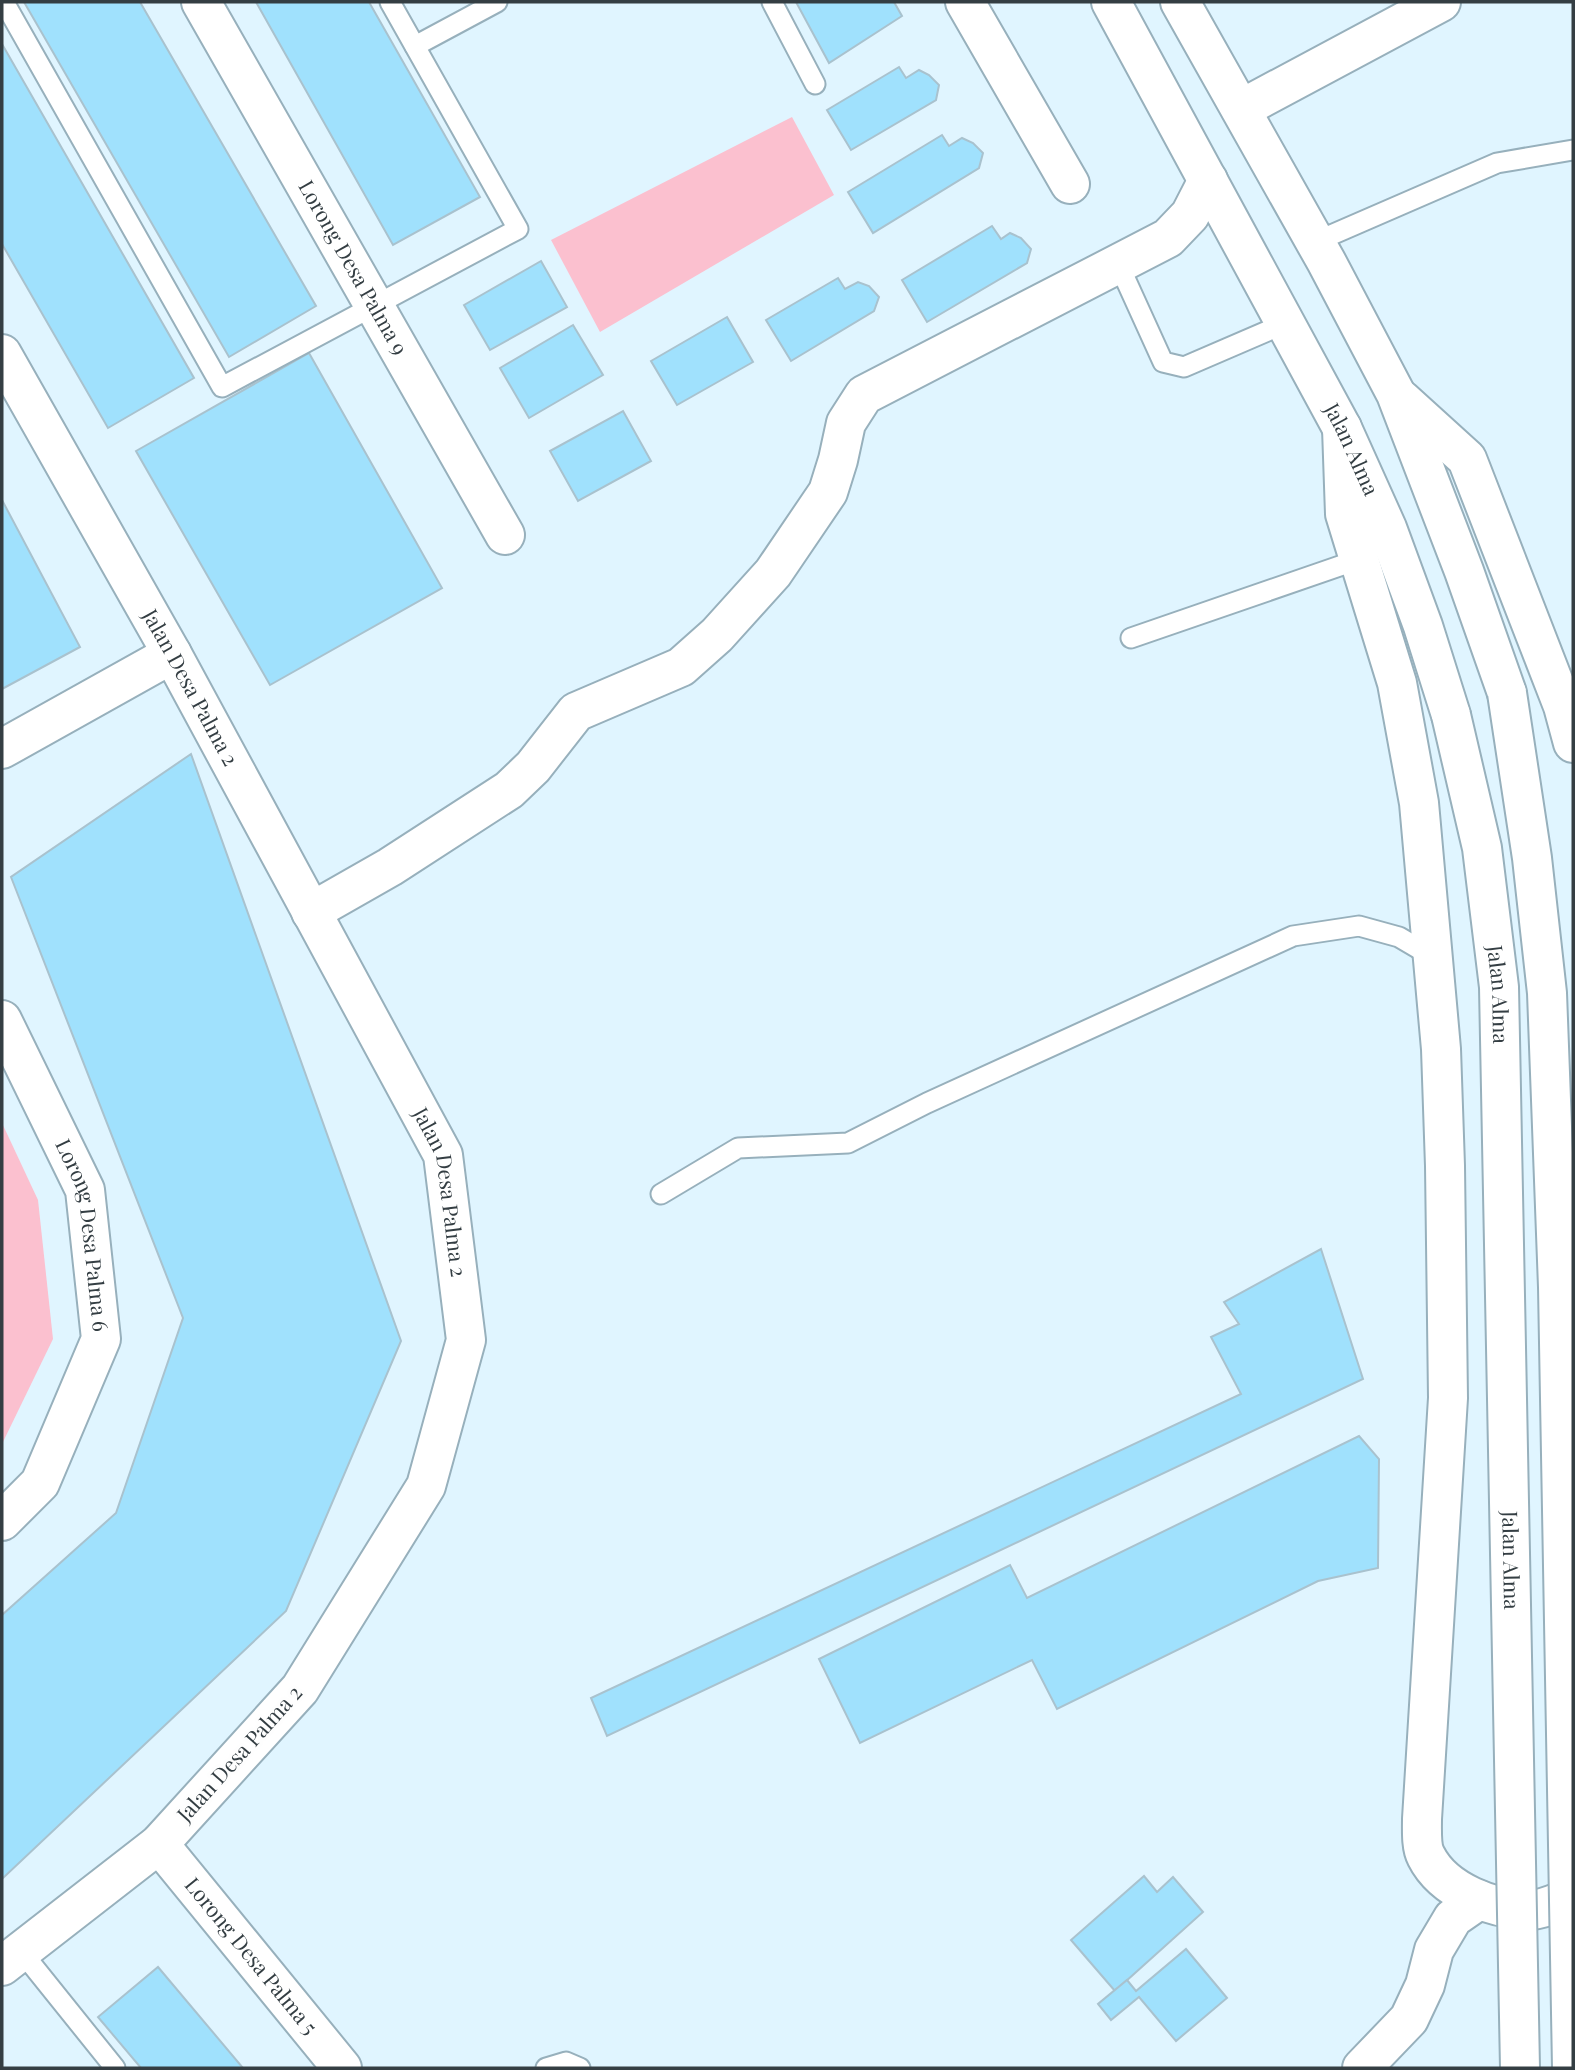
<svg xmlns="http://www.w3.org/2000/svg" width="1575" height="2070" font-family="'Playfair Display',serif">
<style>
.green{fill:#fbc0cf}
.building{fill:#a0e1fd;stroke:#a9c2ce;stroke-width:2}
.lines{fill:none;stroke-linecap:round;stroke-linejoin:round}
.service-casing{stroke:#97b0bc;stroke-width:23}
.minor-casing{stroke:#97b0bc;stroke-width:42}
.secondary-casing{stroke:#97b0bc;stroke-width:42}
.service{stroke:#fff;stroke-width:19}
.minor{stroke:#fff;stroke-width:38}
.secondary{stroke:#fff;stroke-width:38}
.secondary-bridge-casing{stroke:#97b0bc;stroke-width:42;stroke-linecap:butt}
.secondary-bridge{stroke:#fff;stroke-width:38}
.labels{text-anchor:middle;stroke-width:7;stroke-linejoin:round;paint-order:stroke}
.street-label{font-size:21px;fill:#343e43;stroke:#fefefe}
</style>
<rect width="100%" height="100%" fill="#e0f5ff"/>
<g class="green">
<polygon points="792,117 834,195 600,332 551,240"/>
<polygon points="2,1123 38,1200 53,1339 2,1444"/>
</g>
<g class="building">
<polygon points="24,2 140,2 316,306 229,357"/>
<polygon points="256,2 369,2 480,197 393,245"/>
<polygon points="796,2 894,2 902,16 829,63"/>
<polygon points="2,44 194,378 108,428 2,244"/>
<polygon points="899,67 906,78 919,70 929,75 939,85 936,100 851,150 827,110"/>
<polygon points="942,135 949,146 962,138 973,143 983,153 979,168 873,233 848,192"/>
<polygon points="992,226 1001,239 1010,233 1021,238 1031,249 1027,263 927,322 902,280"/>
<polygon points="541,261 567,307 490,350 464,305"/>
<polygon points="838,278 845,289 858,282 869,286 879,297 874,311 791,361 766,320"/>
<polygon points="727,317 753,362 677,405 651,361"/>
<polygon points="573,325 603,375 529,418 500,368"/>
<polygon points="309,353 442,588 270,685 136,451"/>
<polygon points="623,411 651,461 578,501 550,451"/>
<polygon points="2,500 80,647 2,689"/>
<polygon points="191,754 401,1341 286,1611 2,1879 2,1615 116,1513 183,1318 11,877"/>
<polygon points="1321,1249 1363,1379 607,1736 591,1698 1241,1394 1211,1337 1239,1324 1224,1302"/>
<polygon points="1359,1436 1379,1459 1378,1568 1318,1581 1057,1709 1032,1660 860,1743 819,1659 1010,1565 1027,1598"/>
<polygon points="1144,1876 1157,1892 1173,1877 1203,1912 1115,1991 1071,1940"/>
<polygon points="1186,1949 1227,1998 1176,2041 1139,1997 1111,2020 1098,2004 1127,1980 1136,1991"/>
<polygon points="158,1967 243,2068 141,2068 98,2017"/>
</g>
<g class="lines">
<defs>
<g id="service">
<polyline points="4,2 222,387 518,229 390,2"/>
<polyline points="772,2 815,84"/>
<polyline points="415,46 497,2"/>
<polyline points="1315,242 1497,163 1573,150"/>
<polyline points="1118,263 1163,362 1184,367 1286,323"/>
<polyline points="1131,638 1360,559"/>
<polyline points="661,1194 738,1148 848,1143 927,1103 1293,936 1359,926 1399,937 1433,957"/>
<polyline points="21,1951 115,2068"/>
<polyline points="546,2068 566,2062 580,2068"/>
</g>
<g id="minor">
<path id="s1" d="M201 2 505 535"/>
<polyline points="965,2 1070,184"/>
<polyline points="1241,109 1441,2"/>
<path id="s2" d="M2 354 172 654 443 1155 466 1340 426 1486 300 1689 159 1844 2 1966"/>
<polyline points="2,749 172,654"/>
<polyline points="311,912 390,867 509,790 533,767 576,712 681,667 717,635 773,573 828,492 838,460 846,423 864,395 1168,238 1190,215 1208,180"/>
<path id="s3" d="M2 1020 85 1190 101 1339 40 1483 2 1521"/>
<path id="s4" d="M159 1844 342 2068"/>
<polyline points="1362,2068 1409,2019 1425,1985 1434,1950 1453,1918 1479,1900"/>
</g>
<g id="secondary">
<path id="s5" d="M1111 2 1342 428 1387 528 1423 626 1451 715"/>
<polyline points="1180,2 1326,261 1396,394 1464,571 1507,693"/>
<polyline points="1402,400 1467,459 1563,706 1573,743"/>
<path d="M1342 428 1345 514 1397 683 1419 803 1441 1049 1445 1166 1448 1398 1422 1819C1422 1830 1421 1847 1426 1856 1444 1892 1494 1910 1532 1910 1545 1909 1561 1901 1573 1897"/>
</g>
</defs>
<use href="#service" class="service-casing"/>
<use href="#minor" class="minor-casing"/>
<use href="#secondary" class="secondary-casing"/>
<use href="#service" class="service"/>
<use href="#minor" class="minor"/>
<use href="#secondary" class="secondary"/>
<defs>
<g id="secondary-bridge">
<polyline points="1507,693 1532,858 1547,993 1558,1287 1572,2068"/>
<path id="s6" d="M1451 715 1482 848 1499 987 1520 2068"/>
</g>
</defs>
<use href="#secondary-bridge" class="secondary-bridge-casing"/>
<use href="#secondary-bridge" class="secondary-bridge"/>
</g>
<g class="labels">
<g class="street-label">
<text dy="7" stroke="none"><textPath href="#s1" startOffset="306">Lorong Desa Palma 9</textPath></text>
<text dy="7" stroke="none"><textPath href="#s5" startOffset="508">Jalan Alma</textPath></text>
<text dy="7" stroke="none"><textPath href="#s2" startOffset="383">Jalan Desa Palma 2</textPath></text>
<text dy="7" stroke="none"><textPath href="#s6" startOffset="284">Jalan Alma</textPath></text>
<text dy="7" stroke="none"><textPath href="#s2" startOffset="950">Jalan Desa Palma 2</textPath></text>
<text dy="7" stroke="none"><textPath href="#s3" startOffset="233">Lorong Desa Palma 6</textPath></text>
<text dy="7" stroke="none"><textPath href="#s6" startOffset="850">Jalan Alma</textPath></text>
<text transform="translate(240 1754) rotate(-48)" y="7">Jalan Desa Palma 2</text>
<text dy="7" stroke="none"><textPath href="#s4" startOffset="145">Lorong Desa Palma 5</textPath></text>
</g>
</g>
<rect width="1575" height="2070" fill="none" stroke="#343e43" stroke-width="7"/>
</svg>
